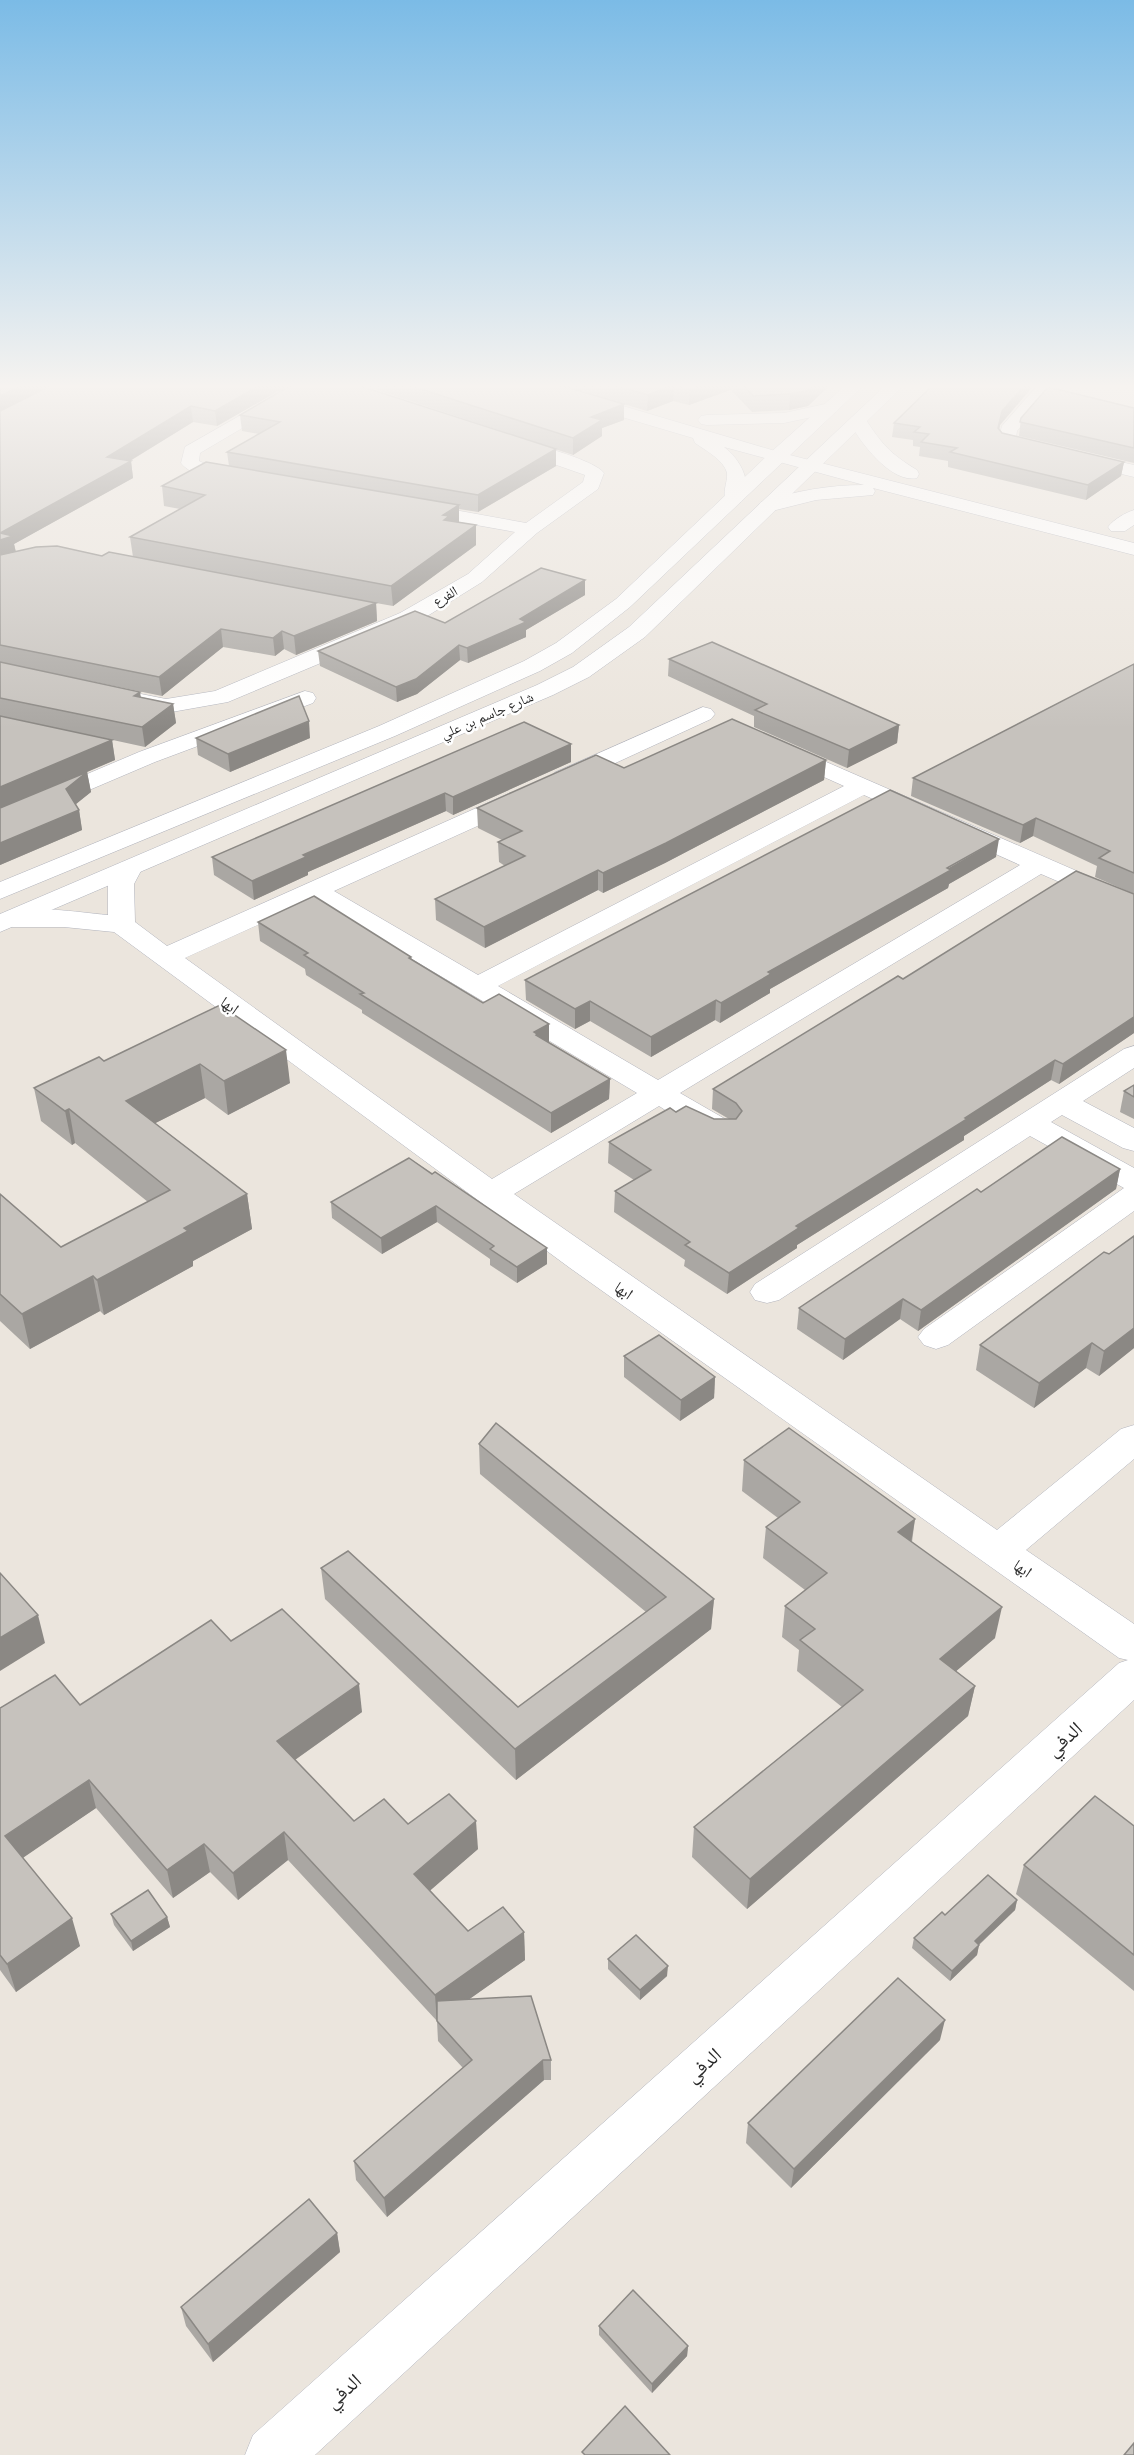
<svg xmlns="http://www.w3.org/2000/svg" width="1134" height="2455" font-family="Poppins,'Noto Naskh Arabic',sans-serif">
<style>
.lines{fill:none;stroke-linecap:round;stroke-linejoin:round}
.minor-casing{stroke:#b1b3bc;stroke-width:1}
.tertiary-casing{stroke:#b1b3bc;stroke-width:1}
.secondary-casing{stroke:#b1b3bc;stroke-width:1}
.minor{fill:#fff;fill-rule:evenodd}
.tertiary{fill:#fff;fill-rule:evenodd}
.secondary{fill:#fff;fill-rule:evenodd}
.wall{fill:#aaa7a3}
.shaded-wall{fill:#8b8884}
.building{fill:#c6c2bd;stroke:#8b8884;stroke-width:1.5}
.labels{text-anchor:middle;stroke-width:5;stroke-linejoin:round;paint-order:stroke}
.far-street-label{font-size:14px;fill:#2a2a2a;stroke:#fff}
.street-label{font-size:16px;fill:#2a2a2a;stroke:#fff}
.near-street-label{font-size:20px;fill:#2a2a2a;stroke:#fff}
</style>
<rect width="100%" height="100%" fill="#ebe5dd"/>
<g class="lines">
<defs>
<g id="minor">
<path d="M294 385H315L200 453 199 461 214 468 248 475 250 479 248 483C232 487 191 477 181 463L185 447Z"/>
<polygon points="1038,385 1056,385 1017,431 1016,438 1134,465 1134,477 1001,445 998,441 1002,426"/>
<path d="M514 439C531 443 595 460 604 473L598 489 537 533 482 582 416 623 228 702 166 713 123 704 120 699 123 694 131 692 166 699 215 691 400 613 468 574 515 532 409 513 406 509 409 505 416 503 526 523 583 482 585 475 508 448 505 444 508 440Z"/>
<path d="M1134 510V525L1125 531H1111L1108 527C1114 519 1125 513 1134 510Z"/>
<polygon points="305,691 313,693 316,698 313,703 155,762 0,828 0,811 139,752"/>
<polygon points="703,707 711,709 715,714 711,719 572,783 563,785 554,783 551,778 554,773"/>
<path d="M785 744 1134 896V914L1041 874 680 1093 732 1123 737 1130 732 1137C707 1143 680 1119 659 1106L514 1194 997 1530 1121 1429 1134 1425V1459L1026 1550 1134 1624V1700L315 2455H245L253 2435 1119 1663 1128 1660 1119 1658 570 1268 114 932 64 927H13L3 925 0 918 3 913C36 905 74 912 108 915V884L120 863 129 861 138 863 142 869 134 884 135 922 167 946 510 793 519 791 528 793 531 798 528 803 334 891 478 975 844 786 777 756 773 751 777 746ZM864 795 1020 865 658 1080 498 986ZM313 900 637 1093 492 1179 185 958Z"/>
<polygon points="1134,1046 1134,1068 1083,1101 1134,1128 1134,1151 1123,1148 1062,1115 1051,1122 1134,1168 1134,1211 948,1345 936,1349 924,1345 918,1337 924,1329 1124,1188 1030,1136 779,1300 767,1303 755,1300 750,1292 755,1284 1124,1049"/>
</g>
<g id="tertiary">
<polygon points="846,385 864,385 630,607 572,653 540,671 395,736 0,899 0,882 379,726 524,661 556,643 616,599 770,453"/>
<polygon points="886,385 904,385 645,637 589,677 553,695 0,932 0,914 537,685 573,667 629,627"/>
</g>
<g id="secondary">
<path d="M525 385H552L782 453 1134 543V555L873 488 875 491 873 495 816 500 768 512 761 510 758 506 761 502C795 491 829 485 864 485L724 447C740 459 754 483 741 502H727C721 493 728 483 727 473 724 460 705 450 695 443L693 438 527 389Z"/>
<polygon points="830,403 836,404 839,408 836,412 784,423 707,425 701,424 698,420 701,416 707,415 784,413"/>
<path d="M858 416 864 417C882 444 889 453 917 470L919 474 917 478C891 484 859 441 849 421L852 417Z"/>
</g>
</defs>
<use href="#minor" class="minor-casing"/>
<use href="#tertiary" class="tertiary-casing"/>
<use href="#secondary" class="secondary-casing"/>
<use href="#minor" class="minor"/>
<use href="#tertiary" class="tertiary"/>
<use href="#secondary" class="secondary"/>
</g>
<g class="wall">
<polygon points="0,385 289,385 217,426 193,422 130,461 131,461 133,478 14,544 16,552 133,557 130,537 180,509 164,506 162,486 229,466 227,452 259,434 242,431 240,415 556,449 556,466 478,512 459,509 459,522 476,545 393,606 376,603 377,621 296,655 284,649 275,656 223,647 162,696 85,680 141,697 173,704 176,723 145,747 62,729 112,740 115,760 24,799 87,772 91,792 75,804 79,810 82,830 0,865"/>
<polygon points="362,385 559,385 624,420 602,428 602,436 573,455"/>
<polygon points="561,385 830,385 808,406 789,410 752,412 732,391 733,389 689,405 673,401 647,411"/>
<polygon points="933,385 1034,385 1000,425 999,430 1002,433 1124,462 1121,476 1086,500 948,467 948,461 919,456 920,447 913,446 913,440 892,437 894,423"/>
<polygon points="1134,408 1134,463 1019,436 1021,418"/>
<polygon points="585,580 585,595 526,630 526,637 468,663 460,660 417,694 397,702 320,666 318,651 445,623"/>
<polygon points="669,659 899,725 897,743 847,768 754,727 754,716 668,676"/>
<polygon points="1134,664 1134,894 1095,877 1097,866 1033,836 1020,843 911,796 913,778"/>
<polygon points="196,738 310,738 230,772 198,755"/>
<polygon points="571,744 571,762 453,815 446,811 308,872 308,875 254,900 214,875 212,857"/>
<polygon points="826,760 824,780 665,863 603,893 598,890 485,948 436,920 435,899 505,866 499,862 498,842 502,840 478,828 477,808 624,768"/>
<polygon points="996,857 949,884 948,888 770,989 770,993 720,1023 715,1020 651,1057 590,1021 575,1029 526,1000 525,980"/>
<polygon points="1134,894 1134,1033 1059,1084 1051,1080 964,1136 964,1140 797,1245 797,1248 727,1294 684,1266 685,1260 614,1212 615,1191 634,1180 608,1163 609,1142 676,1112 714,1119 729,1119 712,1109 713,1089 903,979"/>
<polygon points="258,922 411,957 412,960 483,1003 549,1024 549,1043 610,1079 609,1099 551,1133 362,1013 362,1010 306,975 305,969 260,941"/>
<polygon points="220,1005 290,1083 228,1115 205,1098 155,1123 247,1194 252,1229 193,1261 193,1266 104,1315 100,1311 30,1349 0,1321 0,1194 61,1247 148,1202 75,1143 72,1145 41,1121 34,1088 104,1061"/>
<polygon points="1134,1085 1134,1119 1120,1112 1124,1091"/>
<polygon points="409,1158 547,1248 547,1264 517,1283 490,1265 490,1259 437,1222 382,1254 332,1218 331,1202"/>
<polygon points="1120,1169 1116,1189 918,1331 900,1319 843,1360 797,1329 799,1308 981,1192"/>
<polygon points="1134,1236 1134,1348 1099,1376 1086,1368 1034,1408 976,1370 980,1345"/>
<polygon points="624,1356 715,1377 714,1398 680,1421 624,1377"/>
<polygon points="479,1444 714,1599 711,1629 516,1780 325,1599 321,1568 518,1707 646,1612 480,1474"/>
<polygon points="744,1460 915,1519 912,1542 995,1638 956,1671 975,1686 968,1716 747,1909 692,1857 694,1827 842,1707 797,1671 799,1650 782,1637 785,1606 805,1590 763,1558 766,1527 778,1518 742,1491"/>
<polygon points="231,1641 362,1712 295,1760 354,1821 408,1824 478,1849 430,1890 468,1931 524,1932 525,1960 469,1999 551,2060 551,2080 544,2080 387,2217 356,2180 354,2161 463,2068 438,2041 437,2021 288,1860 238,1900 210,1872 173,1898 96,1808 23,1857 80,1946 16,1992 0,1970 0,1708 80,1705"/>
<polygon points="1134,1826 1134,1991 1016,1894 1024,1865"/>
<polygon points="1017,1900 1015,1910 979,1945 977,1955 950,1981 912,1948 914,1938 945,1915"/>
<polygon points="111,1914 167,1917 170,1927 133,1951 114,1925"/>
<polygon points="608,1959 667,1976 640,2000 608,1969"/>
<polygon points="940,2040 791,2188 746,2143 748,2123"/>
<polygon points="337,2233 340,2252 213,2362 186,2326 181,2307"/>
<polygon points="599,2326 688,2346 687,2356 652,2393 599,2335"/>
</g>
<g class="shaded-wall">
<polygon points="22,385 55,385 0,413 0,396"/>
<polygon points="260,385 289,385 217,426 215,411"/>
<polygon points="674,385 673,401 647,411 648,395"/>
<polygon points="701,385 733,385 733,389 689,405 690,390"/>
<polygon points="814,385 830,385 808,406 789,410 790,394"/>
<polygon points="1025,385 1034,385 1000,425 996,442 998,428 1002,411"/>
<polygon points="624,404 624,420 602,428 602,436 573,455 573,438 591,417"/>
<polygon points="191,406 193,422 110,473 131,461 133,478 14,544 16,553 0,558 0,533 107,457"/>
<polygon points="556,449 556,466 478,512 478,495"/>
<polygon points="1124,462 1121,476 1086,500 1088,485"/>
<polygon points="459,505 459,525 450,531 443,515"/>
<polygon points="476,525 476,545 393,606 391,586"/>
<polygon points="585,580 585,595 526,630 526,637 468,663 467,648 520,619"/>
<polygon points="376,603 377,621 296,655 294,636"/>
<polygon points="221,629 223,647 162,696 159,677"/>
<polygon points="282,631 284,649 275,656 273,638"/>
<polygon points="459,645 460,660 417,694 397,702 396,687"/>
<polygon points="140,692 143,710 134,696"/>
<polygon points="173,704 176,723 145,747 142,727"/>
<polygon points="309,721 310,738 230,772 228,754"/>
<polygon points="899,725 897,743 847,768 849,750"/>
<polygon points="112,740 115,760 0,809 0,787"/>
<polygon points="571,744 571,762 453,815 453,797"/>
<polygon points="826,760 824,780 665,863 603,893 603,873"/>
<polygon points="87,772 91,792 70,809 66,789"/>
<polygon points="445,793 446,811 308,872 308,875 254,900 252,881 303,855"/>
<polygon points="79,810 82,830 0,865 0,843"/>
<polygon points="1036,818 1033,836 1020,843 1023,825"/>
<polygon points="999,839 996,857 949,884 948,888 770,989 770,993 720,1023 721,1003 768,972"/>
<polygon points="598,870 598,890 485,948 484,927"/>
<polygon points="716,1000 715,1020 651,1057 651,1037"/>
<polygon points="590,1001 590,1021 575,1029 575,1009"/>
<polygon points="1134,1017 1134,1033 1059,1084 1063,1064"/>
<polygon points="549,1024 549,1043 537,1050 534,1032"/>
<polygon points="286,1050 290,1083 228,1115 224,1081"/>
<polygon points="1055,1060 1051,1080 964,1136 964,1140 797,1245 797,1248 727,1294 729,1273 796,1226"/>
<polygon points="200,1064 205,1098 132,1135 126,1101"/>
<polygon points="610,1079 609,1099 551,1133 551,1113"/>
<polygon points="69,1109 75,1143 72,1145 65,1111"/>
<polygon points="1120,1169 1116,1189 918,1331 921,1310"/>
<polygon points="247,1194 252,1229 193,1261 193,1266 104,1315 97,1280 184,1228"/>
<polygon points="436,1206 437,1222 382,1254 381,1238"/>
<polygon points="547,1248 547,1264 517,1283 517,1267"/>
<polygon points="93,1276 100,1311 30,1349 22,1314"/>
<polygon points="903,1299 900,1319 843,1360 845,1339"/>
<polygon points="1134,1328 1134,1348 1099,1376 1104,1351"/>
<polygon points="1092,1343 1086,1368 1034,1408 1039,1383"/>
<polygon points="715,1377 714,1398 680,1421 681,1400"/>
<polygon points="915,1519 910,1549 898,1532"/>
<polygon points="714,1599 711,1629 516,1780 515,1749"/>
<polygon points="1002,1607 995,1638 934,1690 940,1659"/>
<polygon points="38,1615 45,1643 0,1671 0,1638"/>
<polygon points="359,1684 362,1712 282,1769 277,1741"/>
<polygon points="975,1686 968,1716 747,1909 750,1879"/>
<polygon points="89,1780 96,1808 14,1864 5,1836"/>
<polygon points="476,1821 478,1849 417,1902 414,1874"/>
<polygon points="284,1832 288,1860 238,1900 233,1873"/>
<polygon points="204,1844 210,1872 173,1898 167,1870"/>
<polygon points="1017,1900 1015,1910 972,1951 975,1941"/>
<polygon points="167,1917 170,1927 133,1951 131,1941"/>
<polygon points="72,1918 80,1946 16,1992 7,1964"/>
<polygon points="524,1932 525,1960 437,2022 435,1995"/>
<polygon points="979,1945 977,1955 950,1981 952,1971"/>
<polygon points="668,1966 667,1976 640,2000 640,1990"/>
<polygon points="945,2020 940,2040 791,2188 794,2169"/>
<polygon points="543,2060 544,2080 387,2217 384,2198"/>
<polygon points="337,2233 340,2252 213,2362 208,2344"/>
<polygon points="688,2346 687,2356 652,2393 652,2384"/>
</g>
<g class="building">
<polygon points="0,385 22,385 0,396"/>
<polygon points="52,385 260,385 215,411 191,406 107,457 131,461 0,533 0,411"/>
<polygon points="291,385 357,385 556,449 478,495 227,452 280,422 240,415"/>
<polygon points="408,385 559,385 624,404 591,417 602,420 573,438"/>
<polygon points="614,385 673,385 648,395"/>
<polygon points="674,385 701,385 690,390"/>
<polygon points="743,385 814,385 809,390 790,394 753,396"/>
<polygon points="933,385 1025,385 1002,411 998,428 1002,433 1124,462 1088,485 950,452 957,448 921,442 929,434 914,432 920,427 894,423"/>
<polygon points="1048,387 1134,408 1134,448 1020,422 1021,418"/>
<polygon points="206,462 459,505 443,515 449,516 444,520 476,525 391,586 130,537 205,495 162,486"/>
<polygon points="0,533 13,536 0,540"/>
<polygon points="57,546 102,556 109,552 376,603 294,636 282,631 273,638 221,629 159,677 0,645 0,555 36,547"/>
<polygon points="541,568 585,580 520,619 526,622 467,648 459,645 416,679 396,687 318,651 415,611 445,623"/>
<polygon points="712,642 899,725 849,750 755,710 767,704 669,659"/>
<polygon points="0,662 140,692 134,696 173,704 142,727 0,698"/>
<polygon points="1134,664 1134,873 1099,858 1110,851 1036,818 1023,825 913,778"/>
<polygon points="299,696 309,721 228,754 196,738"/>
<polygon points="0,716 112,740 0,787"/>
<polygon points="732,719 826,760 666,843 603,873 598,870 484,927 435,899 525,856 498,842 522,831 477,808 596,755 624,768"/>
<polygon points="524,722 571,744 453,797 445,793 303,855 306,857 252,881 212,857"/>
<polygon points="87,772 66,789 79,810 0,843 0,808"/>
<polygon points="890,790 999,839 947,868 951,870 768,972 771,974 721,1003 716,1000 651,1037 590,1001 575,1009 525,980"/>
<polygon points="1076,871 1134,894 1134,1017 1063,1064 1055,1060 965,1118 967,1119 796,1226 799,1228 729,1273 685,1245 690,1242 615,1191 651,1170 609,1142 670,1108 676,1112 686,1106 714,1119 736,1119 742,1111 736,1103 713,1089 898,976 903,979"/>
<polygon points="314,896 411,957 409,958 483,1003 499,994 549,1024 534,1032 537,1034 536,1035 610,1079 551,1113 360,994 364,993 304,955 308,953 258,922"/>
<polygon points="220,1005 286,1050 224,1081 200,1064 126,1101 247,1194 184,1228 188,1231 97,1280 93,1276 22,1314 0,1294 0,1194 61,1247 170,1190 69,1109 65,1111 34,1088 99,1057 104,1061"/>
<polygon points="1134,1085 1134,1097 1124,1091"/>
<polygon points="1062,1137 1120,1169 921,1310 903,1299 845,1339 799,1308 977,1189 981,1192"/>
<polygon points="409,1158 432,1174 435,1172 547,1248 517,1267 490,1249 494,1246 436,1206 381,1238 331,1202"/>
<polygon points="1134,1236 1134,1328 1104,1351 1092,1343 1039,1383 980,1345 1104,1252 1109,1254"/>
<polygon points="659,1335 715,1377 681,1400 624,1356"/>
<polygon points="496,1423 714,1599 515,1749 321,1568 348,1551 518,1707 666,1597 479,1444"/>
<polygon points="789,1428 915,1519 898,1532 1002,1607 940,1659 975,1686 750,1879 694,1827 863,1690 800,1640 815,1629 785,1606 827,1573 766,1527 800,1502 744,1460"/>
<polygon points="0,1573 38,1615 0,1638"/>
<polygon points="282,1609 359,1684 277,1741 354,1821 384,1799 408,1824 449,1794 476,1821 414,1874 468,1931 503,1907 524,1932 435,1995 284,1832 233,1873 204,1844 167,1870 89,1780 5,1836 72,1918 7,1964 0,1955 0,1708 55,1675 80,1705 211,1620 231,1641"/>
<polygon points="1095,1796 1134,1826 1134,1955 1024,1865"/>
<polygon points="988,1875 1017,1900 975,1941 979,1945 952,1971 914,1938 942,1912 945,1915"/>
<polygon points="148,1890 167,1917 131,1941 111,1914"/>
<polygon points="636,1935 668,1966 640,1990 608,1959"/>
<polygon points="898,1978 945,2020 794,2169 748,2123"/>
<polygon points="531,1996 551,2060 543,2060 384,2198 354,2161 472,2060 437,2021 437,2001"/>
<polygon points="309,2199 337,2233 208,2344 181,2307"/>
<polygon points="633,2290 688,2346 652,2384 599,2326"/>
<polygon points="625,2406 670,2455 585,2455 582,2452"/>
<polygon points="1134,2443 1134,2455 1124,2455"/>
</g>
<linearGradient id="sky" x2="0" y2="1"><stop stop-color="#7bbbe6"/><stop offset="0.53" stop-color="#f6f3f0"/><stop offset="1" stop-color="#f6f3f0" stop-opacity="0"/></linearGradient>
<rect width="1134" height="729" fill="url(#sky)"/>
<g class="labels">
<g class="far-street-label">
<text transform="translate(445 596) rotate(-30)" y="5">الفرع</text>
<text transform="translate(487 715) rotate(-23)" y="5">شارع جاسم بن علي</text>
</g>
<g class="street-label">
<text transform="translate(230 1005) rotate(36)" y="6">ابها</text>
<text transform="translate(624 1290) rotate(35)" y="6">ابها</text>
<text transform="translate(1023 1568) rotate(35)" y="6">ابها</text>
</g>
<g class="near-street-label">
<text transform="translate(1064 1739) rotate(-42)" y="7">الدفي</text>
<text transform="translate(703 2065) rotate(-42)" y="7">الدفي</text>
<text transform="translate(343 2391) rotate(-42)" y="7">الدفي</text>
</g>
</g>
</svg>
